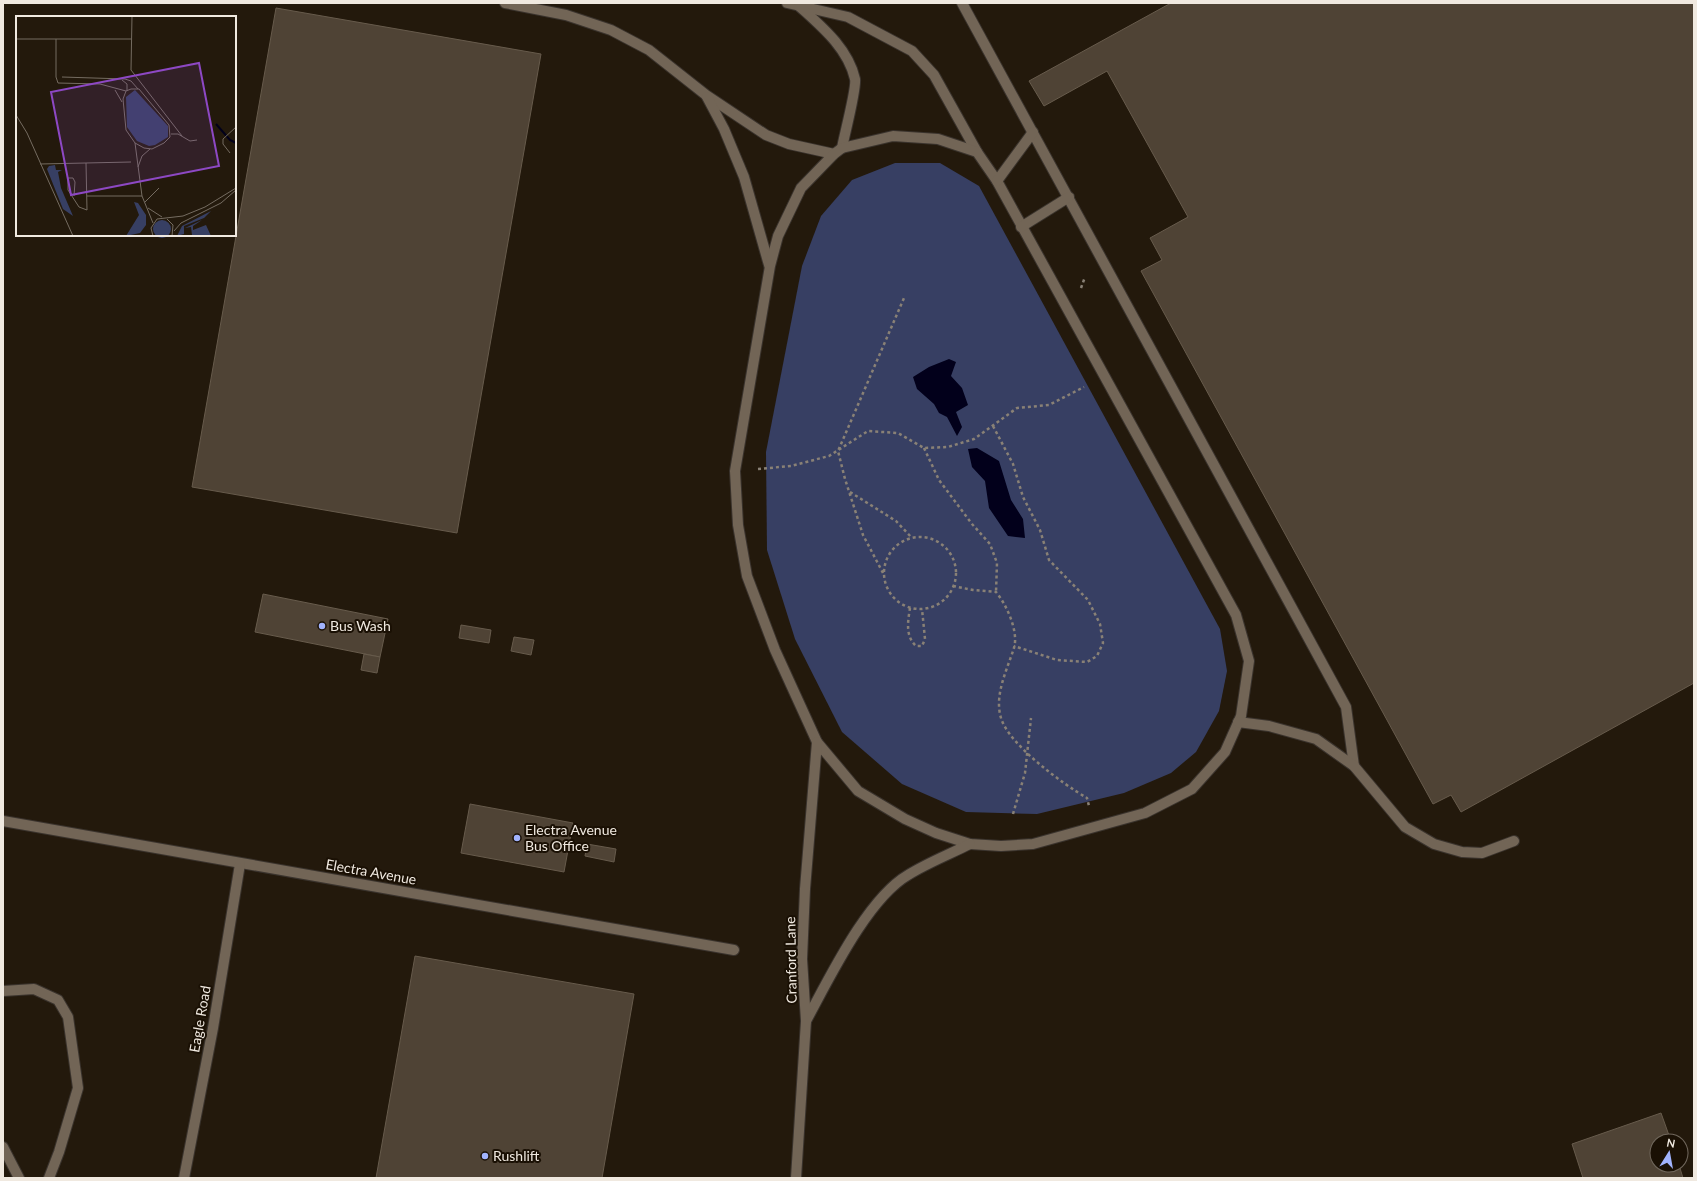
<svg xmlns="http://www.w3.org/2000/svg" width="1697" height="1181" font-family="Lato,sans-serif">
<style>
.green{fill:#373f63}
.water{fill:#02001b}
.building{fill:#4f4335;stroke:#675b4c}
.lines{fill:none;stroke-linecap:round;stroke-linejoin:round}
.lane-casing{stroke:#3a332d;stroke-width:12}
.path{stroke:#898176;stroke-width:2.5;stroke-dasharray:3 3;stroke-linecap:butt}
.lane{stroke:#726556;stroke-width:10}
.poi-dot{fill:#a1b3fd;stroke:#1a1004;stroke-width:1.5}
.labels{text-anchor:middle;stroke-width:4;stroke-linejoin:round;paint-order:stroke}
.poi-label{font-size:14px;fill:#f0e9e0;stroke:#1a1004;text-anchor:start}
.street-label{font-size:14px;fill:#f0e9e0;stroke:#1a1004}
.inset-river{fill:none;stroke:#02001b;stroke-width:2}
.inset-road{fill:none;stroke:#756c61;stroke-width:1}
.view{fill:#8d48c4;fill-opacity:0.15;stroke:#8d48c4;stroke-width:2}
.inset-edge{fill:none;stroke:#f0e9e0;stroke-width:2}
</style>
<rect width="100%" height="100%" fill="#23190c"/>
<polygon class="green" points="895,163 940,163 979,186 1220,629 1227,671 1219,711 1196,752 1171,773 1124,793 1037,814 966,812 902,784 842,732 795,639 767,550 766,452 802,266 821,216 852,180"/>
<g class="water">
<polygon points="949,359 956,362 951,376 962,388 968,405 956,412 962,427 957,436 947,417 939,413 934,404 917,389 913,377 929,367"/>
<polygon points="977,448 999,461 1011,500 1023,519 1025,538 1008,536 989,508 985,481 972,467 968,449"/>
</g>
<g class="building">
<polygon points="1171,3 1694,3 1694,683 1461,812 1451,795 1433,804 1141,271 1162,260 1150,238 1188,217 1107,71 1044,106 1029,81"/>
<polygon points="276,8 541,54 457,533 192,487"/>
<polygon points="263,594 388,619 380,657 255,632"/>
<polygon points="461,625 491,630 489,643 459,638"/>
<polygon points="514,637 534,640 531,655 511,651"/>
<polygon points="364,654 380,657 377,673 361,670"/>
<polygon points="470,804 573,823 564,872 461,853"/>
<polygon points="587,844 616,849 614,862 585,856"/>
<polygon points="415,956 634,994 602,1178 376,1178"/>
<polygon points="1661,1113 1671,1141 1657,1141 1657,1165 1679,1165 1683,1178 1583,1178 1572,1144"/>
</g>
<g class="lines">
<defs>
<g id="lane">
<polyline points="505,3 566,15 611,30 649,50 706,95 766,135 789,144 834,154"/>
<polyline points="787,3 848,17 912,51 934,75 977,152"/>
<polyline points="962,3 1346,707 1354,766"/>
<path d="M799 6C821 26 848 48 855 79 857 88 844 136 842 148"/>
<polyline points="707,97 724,129 744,177 769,265"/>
<polygon points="893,136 938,139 977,152 997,181 1236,615 1249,661 1241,716 1225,752 1192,789 1145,813 1033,844 1001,846 970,844 936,833 905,819 858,791 817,742 775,650 747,576 738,525 735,471 770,266 778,236 801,188 834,154 842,148"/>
<polyline points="997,181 1033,132"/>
<polyline points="1021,227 1069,197"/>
<polyline points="1238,722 1269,726 1316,739 1354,766 1405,827 1434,844 1462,852 1482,853 1514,841"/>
<polyline points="3,821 734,950"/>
<polyline points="3,991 34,989 58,1000 68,1017 78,1088 59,1152 49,1178"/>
<path d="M806 1021C829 979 867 899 908 875 927 863 950 854 970 844"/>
<polyline points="3,1147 19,1178"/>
<polyline points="184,1178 213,1028 240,864"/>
<polyline points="796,1178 806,1021 802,959 805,889 817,742"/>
</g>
</defs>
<use href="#lane" class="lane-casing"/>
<g class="path">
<polyline points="1081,288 1085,277"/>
<polyline points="993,426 1013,464 1023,497 1040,530 1049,560 1088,600 1100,624 1103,643 1097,656 1087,662 1057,660 1014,646"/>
<polyline points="924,448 939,480 972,524 990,544 997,563 996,592"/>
<polyline points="758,469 791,466 829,456 868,431 898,433 924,448 948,447 974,439 1017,408 1049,405 1084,387"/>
<polyline points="850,492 896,521 912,538"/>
<circle cx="920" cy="573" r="36"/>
<polyline points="883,573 863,535 845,479 838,451 904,298"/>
<path d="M953 586 973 590 996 592C1006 604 1019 631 1014 648 1007 670 994 695 1001 718 1009 745 1063 784 1087 798L1089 806"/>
<path d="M910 608C908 621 905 636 916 646H922L925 639 922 609"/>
<polyline points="1013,814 1025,773 1031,718"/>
</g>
<use href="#lane" class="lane"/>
</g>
<g class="poi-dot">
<circle cx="322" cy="626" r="4"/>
<circle cx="517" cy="838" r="4"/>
<circle cx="485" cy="1156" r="4"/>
</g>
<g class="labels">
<g class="poi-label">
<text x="330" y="631">Bus Wash</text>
<text x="525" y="835">Electra Avenue<tspan x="525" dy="16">Bus Office</tspan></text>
<text x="493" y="1161">Rushlift</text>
</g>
<g class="street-label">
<text transform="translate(371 872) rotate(10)" y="5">Electra Avenue</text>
<text transform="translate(791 960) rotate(-91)" y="5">Cranford Lane</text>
<text transform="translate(200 1019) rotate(-80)" y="5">Eagle Road</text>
</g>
</g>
<g transform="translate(16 16)">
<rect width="220" height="220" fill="#23190c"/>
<path d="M119 74 152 110V121L139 129 133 130 121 125 111 111 110 81ZM39 149 40 154H46L42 156 45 172 57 200 47 193 31 153 33 150ZM118 186 122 187 130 199V209L124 217 110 220 123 199ZM195 195 188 202 168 210V218L161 220 166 210ZM186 204 177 210V214L190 209 195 220 176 219 175 211 169 212ZM137 213a9 9 0 1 1 18 0a9 9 0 1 1-18 0Z" fill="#373f63"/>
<path class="inset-river" d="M200 108 214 124 220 127"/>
<path class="inset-road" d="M116 0 115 54 166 120M0 23H115M40 23V61L42 67 84 68 110 75M46 61 109 63 115 65 122 73M106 64 111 68V75M115 73H123L153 109 154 121 148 127 136 133 128 132 119 127 110 114 107 83 110 75ZM99 74 106 86M0 99 11 117 57 220M155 118H162L174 125 181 124M119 127 126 180 137 207M214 137 207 128V123L220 111M24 148 115 146M122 151 126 140 134 133M58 180 59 166 57 162H52V174L63 191 71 194 70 147M71 180H126M129 186 143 172M132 192 146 201M151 203 157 209 156 220M158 215 165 207 205 187 220 174M137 220 135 212 141 203 167 200 189 191 220 172"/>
<path class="view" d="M183 47 203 150 55 179 35 76Z"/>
<rect width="220" height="220" class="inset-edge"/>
</g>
<rect width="1697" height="1181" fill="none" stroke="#f0e9e0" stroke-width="8"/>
<g transform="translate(1669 1153) rotate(11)"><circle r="19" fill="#1a1004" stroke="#70675c"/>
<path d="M0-3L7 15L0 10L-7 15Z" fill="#a1b3fd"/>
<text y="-6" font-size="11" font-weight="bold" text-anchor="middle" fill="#f0e9e0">N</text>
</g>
</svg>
